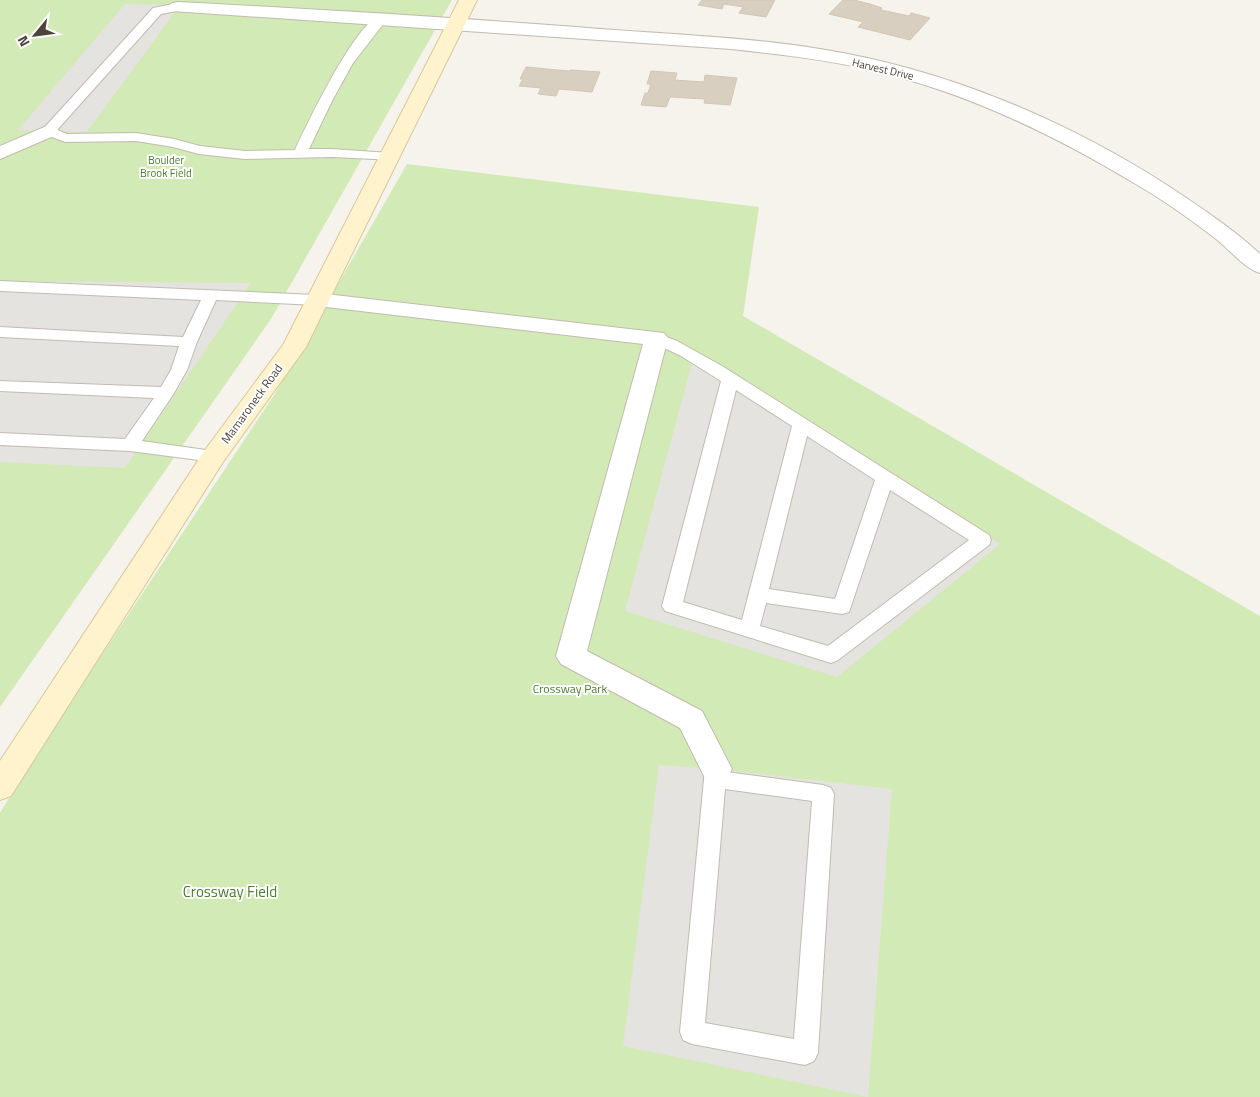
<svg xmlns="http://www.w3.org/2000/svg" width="1260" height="1097" font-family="'Titillium Web',sans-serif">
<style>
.green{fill:#d2eab5}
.parking{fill:#e5e3e0}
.building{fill:#d8cfc1;stroke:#d3c7b4}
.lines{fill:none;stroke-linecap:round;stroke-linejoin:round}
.lane-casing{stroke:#c2bbae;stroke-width:2}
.street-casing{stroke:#c2bbae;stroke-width:2}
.secondary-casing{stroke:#d6c79b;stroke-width:2}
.lane{fill:#fff;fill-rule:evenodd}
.street{fill:#fff;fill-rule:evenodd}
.secondary{fill:#fff3cd;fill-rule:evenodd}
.labels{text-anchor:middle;stroke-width:4;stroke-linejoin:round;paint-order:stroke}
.far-street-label{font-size:11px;fill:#4b4439;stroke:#fff}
.far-park-label{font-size:11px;fill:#4a7f2a;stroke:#fff}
.street-label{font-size:12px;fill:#4b4439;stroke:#fff}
.park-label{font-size:12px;fill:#4a7f2a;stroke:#fff}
.near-park-label{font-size:15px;fill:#4a7f2a;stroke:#fff}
</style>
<rect width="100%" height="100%" fill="#f6f3ec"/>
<g class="green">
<polygon points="0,0 452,0 271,319 0,707"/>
<polygon points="407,164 759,207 743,316 1260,616 1260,1097 0,1097 0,813 32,760 276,392"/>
</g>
<g class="parking">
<polygon points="125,4 180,5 87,132 18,130"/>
<polygon points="0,281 251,283 125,468 0,462"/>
<polygon points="695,352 1000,544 837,677 625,611"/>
<polygon points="659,765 716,769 892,789 868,1097 623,1046"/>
</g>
<g class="building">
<polygon points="702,0 775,0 766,17 739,13 743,7 724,4 722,9 698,5"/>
<polygon points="843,0 854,0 870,4 882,8 881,10 909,16 911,13 930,18 910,40 858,27 863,22 829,14"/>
<polygon points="526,67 569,71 570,70 600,72 592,92 559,89 556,96 538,94 541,88 519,86 523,79 520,79"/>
<polygon points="651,71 677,73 675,80 704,82 705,75 737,78 730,105 704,103 705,99 670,97 666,107 641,105 645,93 648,93 651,84 647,84"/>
</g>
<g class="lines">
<defs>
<g id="lane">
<path d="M178 3 182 4 184 7 182 10 161 14 57 130 67 134 136 133 174 139 200 146 245 151 295 150C307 124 356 21 382 14L388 18 353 63 332 101 309 149H332L390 153 395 154 397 157 395 160 332 157 245 159 199 154 173 147 136 141 65 142 44 134 42 131 44 128 153 8Z"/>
<polygon points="0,281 317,295 323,297 325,300 323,303 317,305 216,300 197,342 187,370 174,393 142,441 220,452 223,456 220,460 214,462 130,451 0,445 0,433 125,439 154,398 0,391 0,381 161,387 171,370 179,346 0,337 0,327 183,337 201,300 0,291"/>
<path d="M656 333 677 341 722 366 989 535 991 540 989 545 838 660 831 663 665 611 662 606 721 381 681 356 650 341 648 338 650 335ZM736 390 792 426 742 620 683 602ZM807 436 875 480 835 599 769 589ZM890 490 969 540 828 646 760 626 766 603 842 614 849 612Z"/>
<path d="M716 760 724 763 726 772 823 785 831 788 834 794 818 1053 814 1061 805 1065 692 1044 683 1040 680 1032 705 769 708 763ZM725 789 812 801 794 1039 705 1023Z"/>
</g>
<g id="street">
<path d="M178 2C311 9 444 17 576 27 658 34 740 36 820 49 946 69 1067 120 1173 189 1203 209 1233 229 1260 254V273C1245 269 1228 248 1216 239 1190 219 1162 199 1134 183 1051 133 961 90 866 69 822 59 777 54 731 49L172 11 169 7 172 3Z"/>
<polygon points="49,125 56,127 59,131 56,135 0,159 0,146"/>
<polygon points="317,293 664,333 668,338 587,651 702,711 732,769 727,778 716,782 705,778 680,728 561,664 556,656 643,344 309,305 306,300 309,295"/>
</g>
<polygon id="secondary" points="459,0 477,0 306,347 223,462 11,796 0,800 0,761 205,450 283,345"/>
</defs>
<use href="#lane" class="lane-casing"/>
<use href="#street" class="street-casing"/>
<use href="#secondary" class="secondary-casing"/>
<use href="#lane" class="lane"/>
<use href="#street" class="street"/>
<use href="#secondary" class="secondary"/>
</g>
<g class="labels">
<g class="far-street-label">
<text transform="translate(883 69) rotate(13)" y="4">Harvest Drive</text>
</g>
<g class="far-park-label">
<text x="166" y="164">Boulder<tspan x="166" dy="13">Brook Field</tspan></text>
</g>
<g class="street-label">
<text transform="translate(252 404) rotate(-54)" y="4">Mamaroneck Road</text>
</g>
<g class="park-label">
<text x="570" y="693">Crossway Park</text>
</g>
<g class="near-park-label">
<text x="230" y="897">Crossway Field</text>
</g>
</g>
<g transform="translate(35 35) rotate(241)" stroke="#ffffff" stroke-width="4" paint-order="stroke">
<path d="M0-4L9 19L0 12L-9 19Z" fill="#4b4439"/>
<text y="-8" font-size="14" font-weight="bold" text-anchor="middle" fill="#4b4439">N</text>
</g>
</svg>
